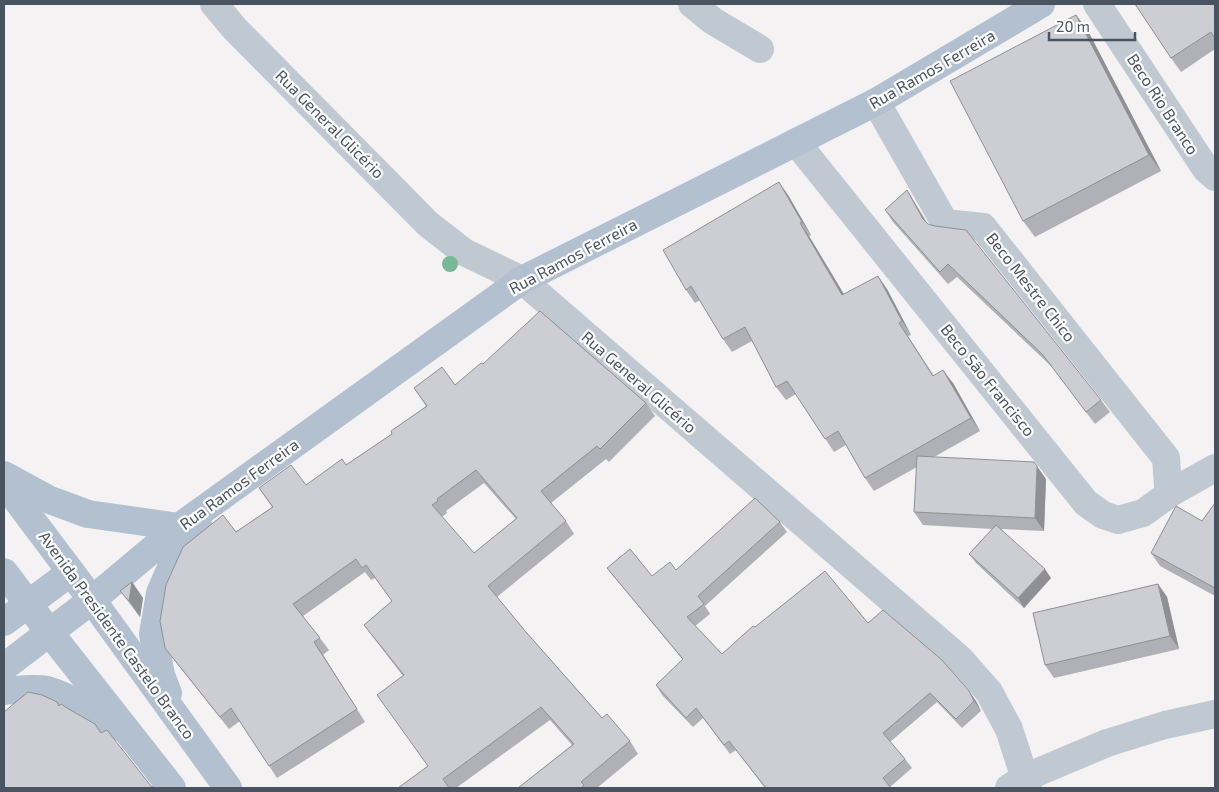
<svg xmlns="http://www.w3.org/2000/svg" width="1219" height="792" font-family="'Exo 2',sans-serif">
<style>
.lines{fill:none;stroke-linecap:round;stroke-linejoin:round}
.minor{stroke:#c0c9d1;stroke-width:28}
.major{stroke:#b2c0d0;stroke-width:28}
.tree{fill:#7ab698}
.wall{fill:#afb1b6;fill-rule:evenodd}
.shaded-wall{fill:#8f9094}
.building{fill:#ccced4;stroke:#8f9094;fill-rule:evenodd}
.labels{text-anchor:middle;stroke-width:4.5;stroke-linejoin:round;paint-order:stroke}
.street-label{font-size:16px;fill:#495460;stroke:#fff}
</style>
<rect width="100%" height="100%" fill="#f4f2f2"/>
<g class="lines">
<g class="minor">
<polyline points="214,4 235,29 428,224 464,252 522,280 960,659 989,692 1009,729 1028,788"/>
<polyline points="692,4 713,21 760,49"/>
<polyline points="1097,4 1206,169 1215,177"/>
<polyline points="876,102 945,223 983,227 1166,458 1168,486 1172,492"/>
<polyline points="796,142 1086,503 1103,515 1118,520 1143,513 1172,492 1215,468"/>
<polyline points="1009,788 1024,778 1107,743 1165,725 1215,714"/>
</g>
<g class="major">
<polyline points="4,475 50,500 88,514 179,527"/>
<polyline points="4,483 92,600 228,788"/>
<polyline points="4,572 50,633 172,788"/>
<polyline points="4,622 71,572"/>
<polyline points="4,667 92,600 179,527 522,280 876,102 1041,4"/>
<path d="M4 691C17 690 34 687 47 690 69 696 98 715 118 727"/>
<polyline points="168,693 161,675 153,634 160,593 178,552 198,524"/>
</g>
</g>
<circle class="tree" cx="450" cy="264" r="8"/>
<g class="wall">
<polygon points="1215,4 1215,49 1181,72 1171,58"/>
<polygon points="1076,15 1088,31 1161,171 1035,237 1023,221"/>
<polygon points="907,190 915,203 928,224 1101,400 1110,412 1095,424 1052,367 957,277 948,284 893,222 885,210"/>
<polygon points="788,195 811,235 809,236 844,294 887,289 911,335 908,336 934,376 953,383 980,431 934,457 1046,479 1044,531 1001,529 1051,578 1024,608 976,563 969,554 992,529 923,525 914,512 917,467 874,491 865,478 846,445 834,452 796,394 786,400 776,387 752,341 732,352 723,339 700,300 695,303 686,290"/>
<path d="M483 364 646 403 655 416 609 462 606 459 551 503 566 521 574 534 497 597 526 632 602 718 630 741 638 754 597 788H518L572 745 550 720 456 788H398L428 766 403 676 373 637 364 625 392 601 375 578 371 580 365 572 303 616 329 650 323 655 365 722 277 778 240 721 229 729 174 660 165 648 236 532 272 507 259 488 306 485 346 465 392 434 426 406 414 388 455 385ZM484 483 516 519 474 553 442 517 447 513 446 511Z"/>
<polygon points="1215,503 1215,596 1160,566 1151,553 1202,521"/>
<polygon points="780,522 787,532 705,606 710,614 695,626 722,654 755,627 868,623 976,701 981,711 962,728 937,702 890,742 905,759 912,768 890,787 891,788 765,788 736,750 730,754 703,718 693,727 662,695 656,685 683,660 614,577 607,568 652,576 676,570"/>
<polygon points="132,582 143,598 140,617 120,591"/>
<polygon points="1158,584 1167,597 1179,649 1054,678 1045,665"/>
</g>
<g class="shaded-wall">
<polygon points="1076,15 1088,31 1161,171 1149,155"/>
<polygon points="779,182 788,195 811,235 802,222"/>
<polygon points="907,190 915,203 931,231 923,219"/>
<polygon points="800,223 809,236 852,308 842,295"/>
<polygon points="878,276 887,289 911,335 902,321"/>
<polygon points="943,370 953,383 980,431 971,418"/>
<polygon points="1037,466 1046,479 1044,531 1035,518"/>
<polygon points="1045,569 1051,578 1024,608 1018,598"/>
<polygon points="132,582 143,598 140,617 129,601"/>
<polygon points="1158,584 1167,597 1179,649 1170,636"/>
<polygon points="314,642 323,655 365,722 357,709"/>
<polygon points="969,691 976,701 981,711 974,701"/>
</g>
<g class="building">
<polygon points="1135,4 1215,4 1215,38 1211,32 1171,58"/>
<polygon points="1076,15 1149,155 1023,221 950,81"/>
<polygon points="779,182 802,222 800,223 842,295 878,276 902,321 899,323 933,376 943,370 971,418 865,478 838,431 825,439 787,381 776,387 745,327 723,339 691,286 686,290 663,250"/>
<polygon points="907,190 923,219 928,224 935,226 966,230 1101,400 1086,412 1043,355 948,264 940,272 885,210"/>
<path d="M540 311 646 403 600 449 597 446 541 491 566 521 488 586 526 632 602 718 607 714 630 741 581 782 584 785 581 788H518L574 744 541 707 443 779 449 788H398L428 766 377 695 404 675 364 625 392 601 366 565 362 568 356 559 293 604 320 638 314 642 357 709 269 766 231 708 220 717 165 648 160 621 166 585 183 547 223 515 236 532 273 507 259 488 291 465 306 485 342 459 346 465 392 434 391 431 427 406 414 388 442 367 455 385 481 363 483 364ZM476 470 517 518 474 553 432 505 438 501 437 499Z"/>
<polygon points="917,456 1034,462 1037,466 1035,518 914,512"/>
<polygon points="755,498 780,522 698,596 704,604 687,617 722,654 753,626 755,627 825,571 868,623 883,610 942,660 969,691 974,701 956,719 930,693 883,733 905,759 883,778 891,788 766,788 729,741 724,745 696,708 686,718 656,685 683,659 607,568 630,549 652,576 670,562 676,570"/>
<polygon points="1215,503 1215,588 1151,553 1176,506 1202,521"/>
<polygon points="996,525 1045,569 1018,598 969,554"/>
<polygon points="132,582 129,601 120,591"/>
<polygon points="1158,584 1170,636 1045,665 1033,613"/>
<polygon points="28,692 42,695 57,702 59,706 61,704 67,708 95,724 101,733 107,730 151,786 155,788 4,788 4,712"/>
</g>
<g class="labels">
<g class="street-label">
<text transform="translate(932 69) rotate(-30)" y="6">Rua Ramos Ferreira</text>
<text transform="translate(1163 104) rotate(57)" y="6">Beco Rio Branco</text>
<text transform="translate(330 124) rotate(45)" y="6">Rua General Glicério</text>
<text transform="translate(573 256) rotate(-28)" y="6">Rua Ramos Ferreira</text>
<text transform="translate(1031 287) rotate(52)" y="6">Beco Mestre Chico</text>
<text transform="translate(988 380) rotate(51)" y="6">Beco São Francisco</text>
<text transform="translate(639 382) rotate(41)" y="6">Rua General Glicério</text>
<text transform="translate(239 484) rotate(-36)" y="6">Rua Ramos Ferreira</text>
<text transform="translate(117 635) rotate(54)" y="6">Avenida Presidente Castelo Branco</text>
</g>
</g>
<rect width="1219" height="792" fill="none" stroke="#495460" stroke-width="10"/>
<path d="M1049 32v8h86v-8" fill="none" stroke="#495460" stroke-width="2.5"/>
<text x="1056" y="32" font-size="15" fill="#495460" stroke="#ffffff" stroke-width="4" paint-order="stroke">20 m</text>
</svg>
